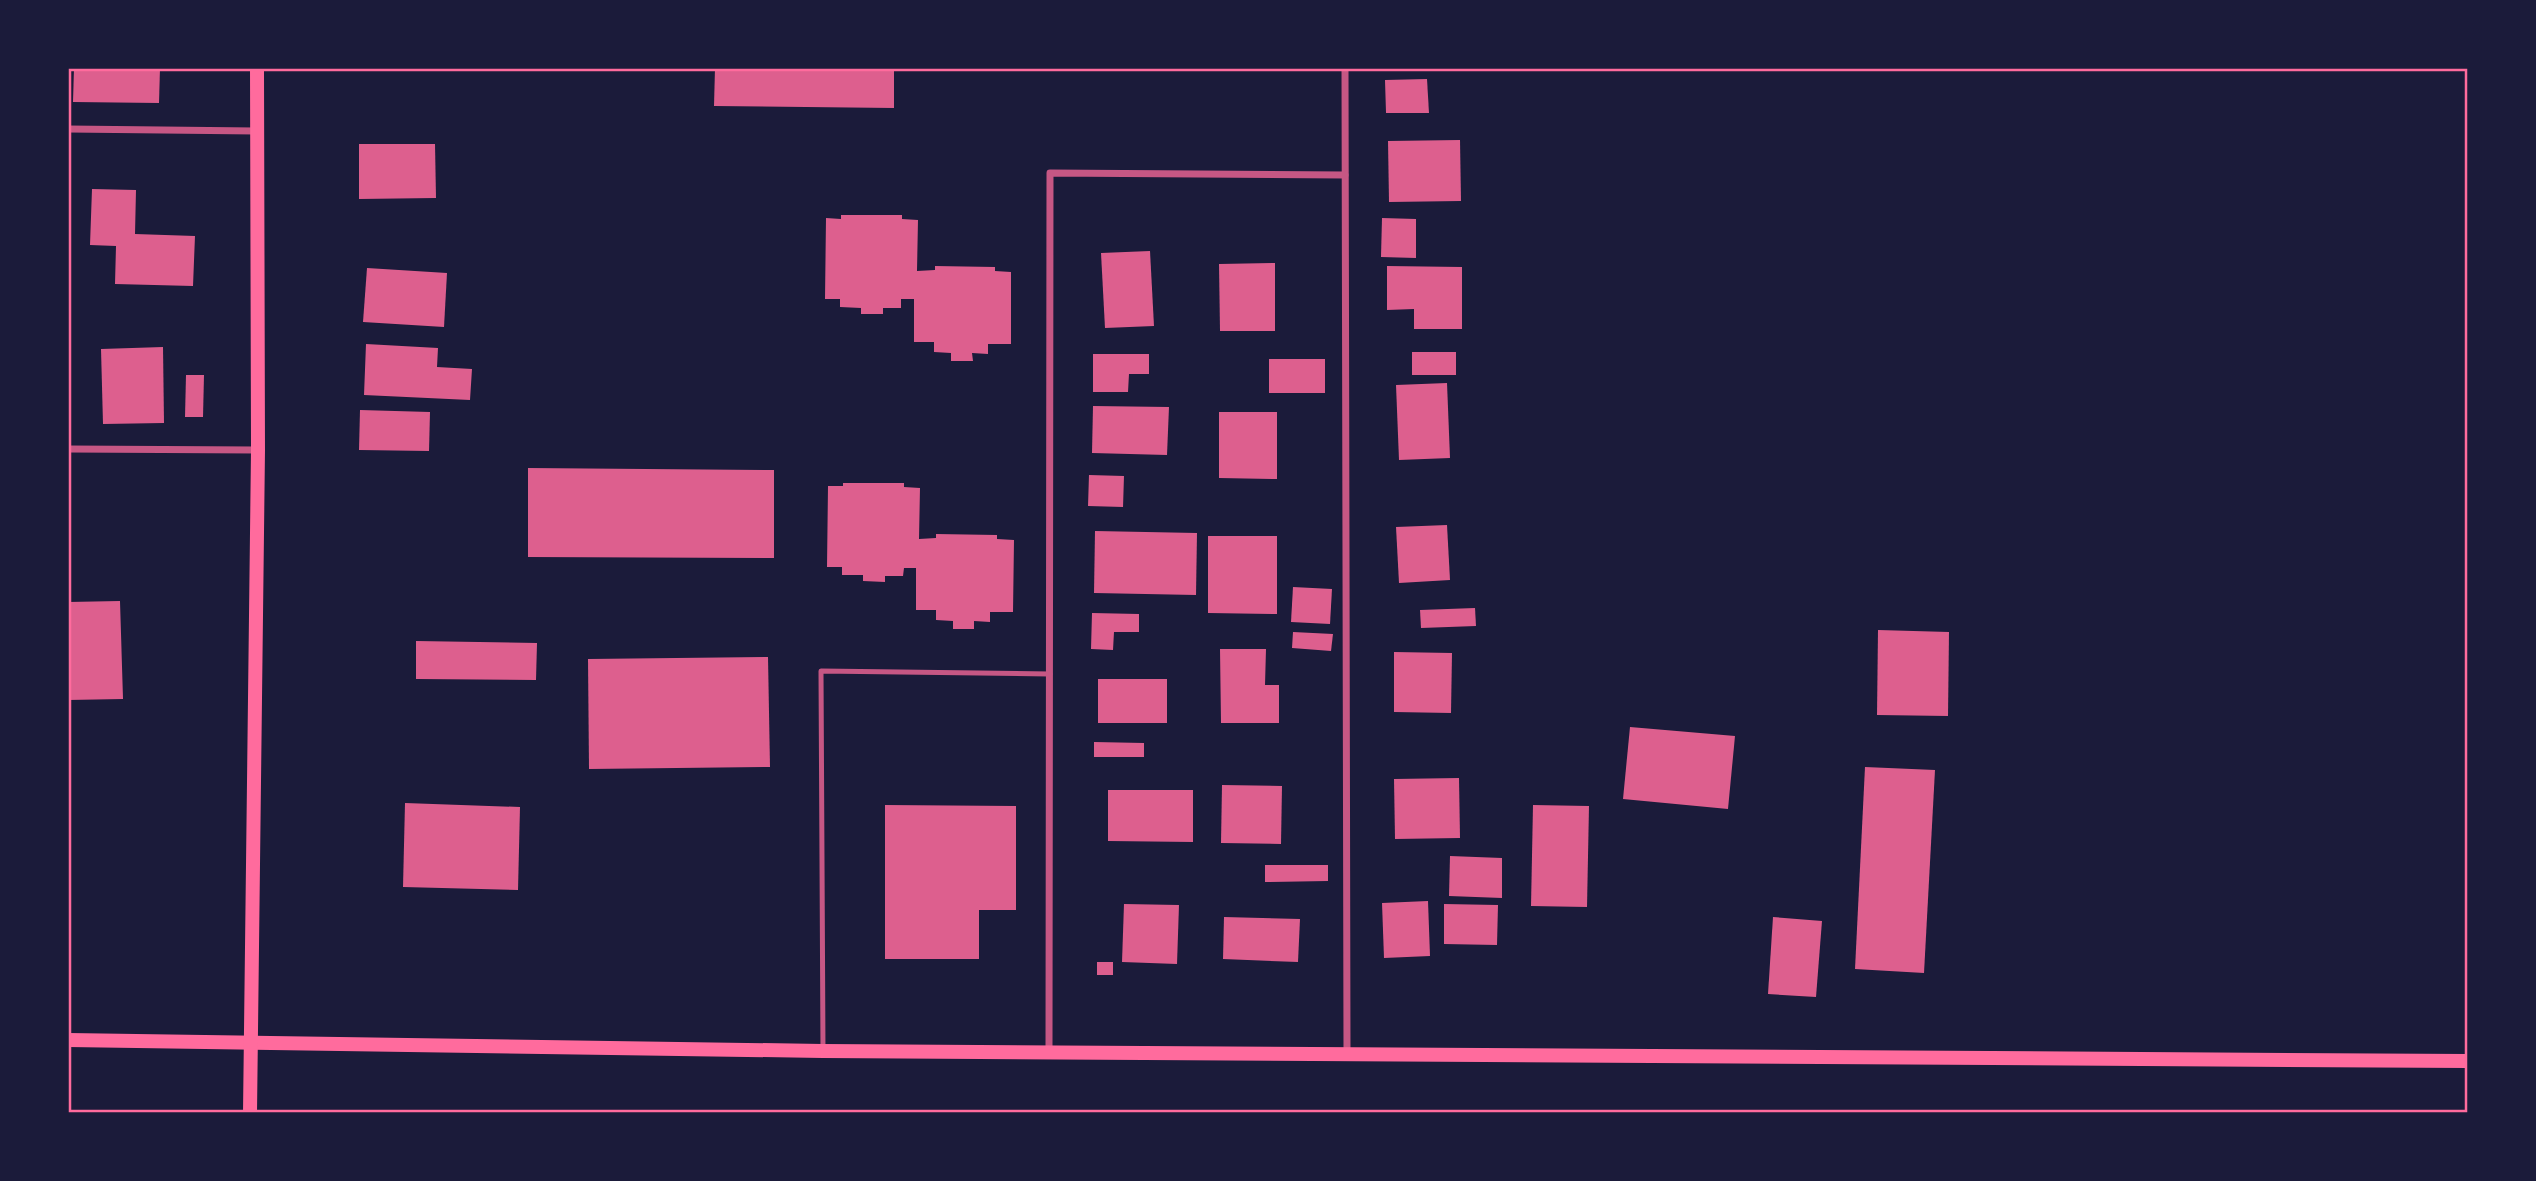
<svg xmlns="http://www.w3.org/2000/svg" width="2536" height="1181" font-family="Helvetica,sans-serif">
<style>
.building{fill:#dd5f8e}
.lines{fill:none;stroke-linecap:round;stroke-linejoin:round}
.service{stroke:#c65784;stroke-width:5}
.minor{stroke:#c65784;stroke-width:7}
.secondary{stroke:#ff6b9d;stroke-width:14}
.neatline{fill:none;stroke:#ff6b9d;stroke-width:2.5}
</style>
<rect width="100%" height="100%" fill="#1b1b3a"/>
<g class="building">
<polygon points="74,68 160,68 159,103 73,102"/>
<polygon points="715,68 894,68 894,108 714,106"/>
<polygon points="1427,79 1429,113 1386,113 1385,80"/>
<polygon points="1460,140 1461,201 1389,202 1388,141"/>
<polygon points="359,144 435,144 436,198 359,199"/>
<polygon points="92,189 136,190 135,234 195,236 193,286 115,284 116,246 90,245"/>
<polygon points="841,215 902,215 902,219 918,220 917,271 935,270 935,266 995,267 995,271 1011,272 1011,344 988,344 988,354 972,353 973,361 951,361 951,353 934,352 934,342 914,342 914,299 901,299 901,308 883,308 883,314 861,314 861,308 840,307 840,299 825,299 826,218 841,219"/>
<polygon points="1382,218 1416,219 1416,258 1381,257"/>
<polygon points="1150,251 1154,326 1105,328 1101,253"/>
<polygon points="1275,263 1275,331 1220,331 1219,264"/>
<polygon points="1387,266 1462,267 1462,329 1414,329 1414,309 1387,310"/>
<polygon points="367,268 447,273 444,327 363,322"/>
<polygon points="366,344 438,348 437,367 472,369 470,400 364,395"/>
<polygon points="163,347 164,423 103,424 101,349"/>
<rect x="1412" y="352" width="44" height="23"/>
<polygon points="1093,354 1149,354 1149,374 1129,374 1128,392 1093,392"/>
<rect x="1269" y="359" width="56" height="34"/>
<polygon points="186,375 204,375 203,417 185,417"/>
<polygon points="1447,383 1450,458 1399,460 1396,385"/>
<polygon points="1093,406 1169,407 1167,455 1092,453"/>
<polygon points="360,410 430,412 429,451 359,450"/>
<polygon points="1219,412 1277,412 1277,479 1219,478"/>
<polygon points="528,468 774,470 774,558 528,557"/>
<polygon points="1089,475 1124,476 1123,507 1088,506"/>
<polygon points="843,483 904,483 904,487 920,488 919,539 936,538 936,534 997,535 997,539 1014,540 1013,612 990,612 990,622 974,621 974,629 953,629 953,621 936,620 936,610 916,610 916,568 904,568 903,576 885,576 885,582 863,581 863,575 842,575 842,567 827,567 828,486 843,486"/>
<polygon points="1447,525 1450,580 1399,583 1396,527"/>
<polygon points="1095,531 1197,533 1196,595 1094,593"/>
<polygon points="1208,536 1277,536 1277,614 1208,613"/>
<polygon points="1293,587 1332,589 1330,624 1291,622"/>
<polygon points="120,601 123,699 68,700 68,602"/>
<polygon points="1475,608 1476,626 1421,628 1420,610"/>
<polygon points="1092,613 1139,614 1139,632 1114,632 1113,650 1091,649"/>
<polygon points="1878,630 1949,632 1948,716 1877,715"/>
<polygon points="1293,632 1333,634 1331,651 1292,648"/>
<polygon points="416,641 537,643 536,680 416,679"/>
<polygon points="1220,649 1266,649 1265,685 1279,685 1279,723 1221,723"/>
<polygon points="1394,652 1452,653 1451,713 1394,712"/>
<polygon points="768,657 770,767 589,769 588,659"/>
<rect x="1098" y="679" width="69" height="44"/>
<polygon points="1630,727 1735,736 1728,809 1623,799"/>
<polygon points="1094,742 1144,743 1144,757 1094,757"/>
<polygon points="1865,767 1935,770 1924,973 1855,969"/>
<polygon points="1459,778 1460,838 1395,839 1394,779"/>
<polygon points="1222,785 1282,786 1281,844 1221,843"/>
<polygon points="1108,790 1193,790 1193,842 1108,841"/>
<polygon points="405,803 520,807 518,890 403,887"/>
<polygon points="885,805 1016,806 1016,910 979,910 979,959 885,959"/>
<polygon points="1533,805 1589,806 1587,907 1531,906"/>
<polygon points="1450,856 1502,858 1502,898 1449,896"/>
<polygon points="1265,865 1328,865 1328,881 1265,882"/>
<polygon points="1428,901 1430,956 1384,958 1382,903"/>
<polygon points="1124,904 1179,905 1177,964 1122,962"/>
<polygon points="1444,904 1498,905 1497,945 1444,944"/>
<polygon points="1224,917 1300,919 1298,962 1223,959"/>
<polygon points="1773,917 1822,921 1816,997 1768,994"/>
<rect x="1097" y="962" width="16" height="13"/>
</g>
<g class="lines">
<polyline class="service" points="823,1051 821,671 1050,674"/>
<g class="minor">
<polyline points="1345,68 1347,1054"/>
<polyline points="68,129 257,131"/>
<polyline points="68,449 258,450"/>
<polyline points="1049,1051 1050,173 1345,175"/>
</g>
<g class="secondary">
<polyline points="68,1040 823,1051 2468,1061"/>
<polyline points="250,1113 258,450 257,68"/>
</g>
</g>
<rect width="2536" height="1181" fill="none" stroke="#1b1b3a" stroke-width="140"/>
<rect x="70" y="70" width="2396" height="1041" class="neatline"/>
</svg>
